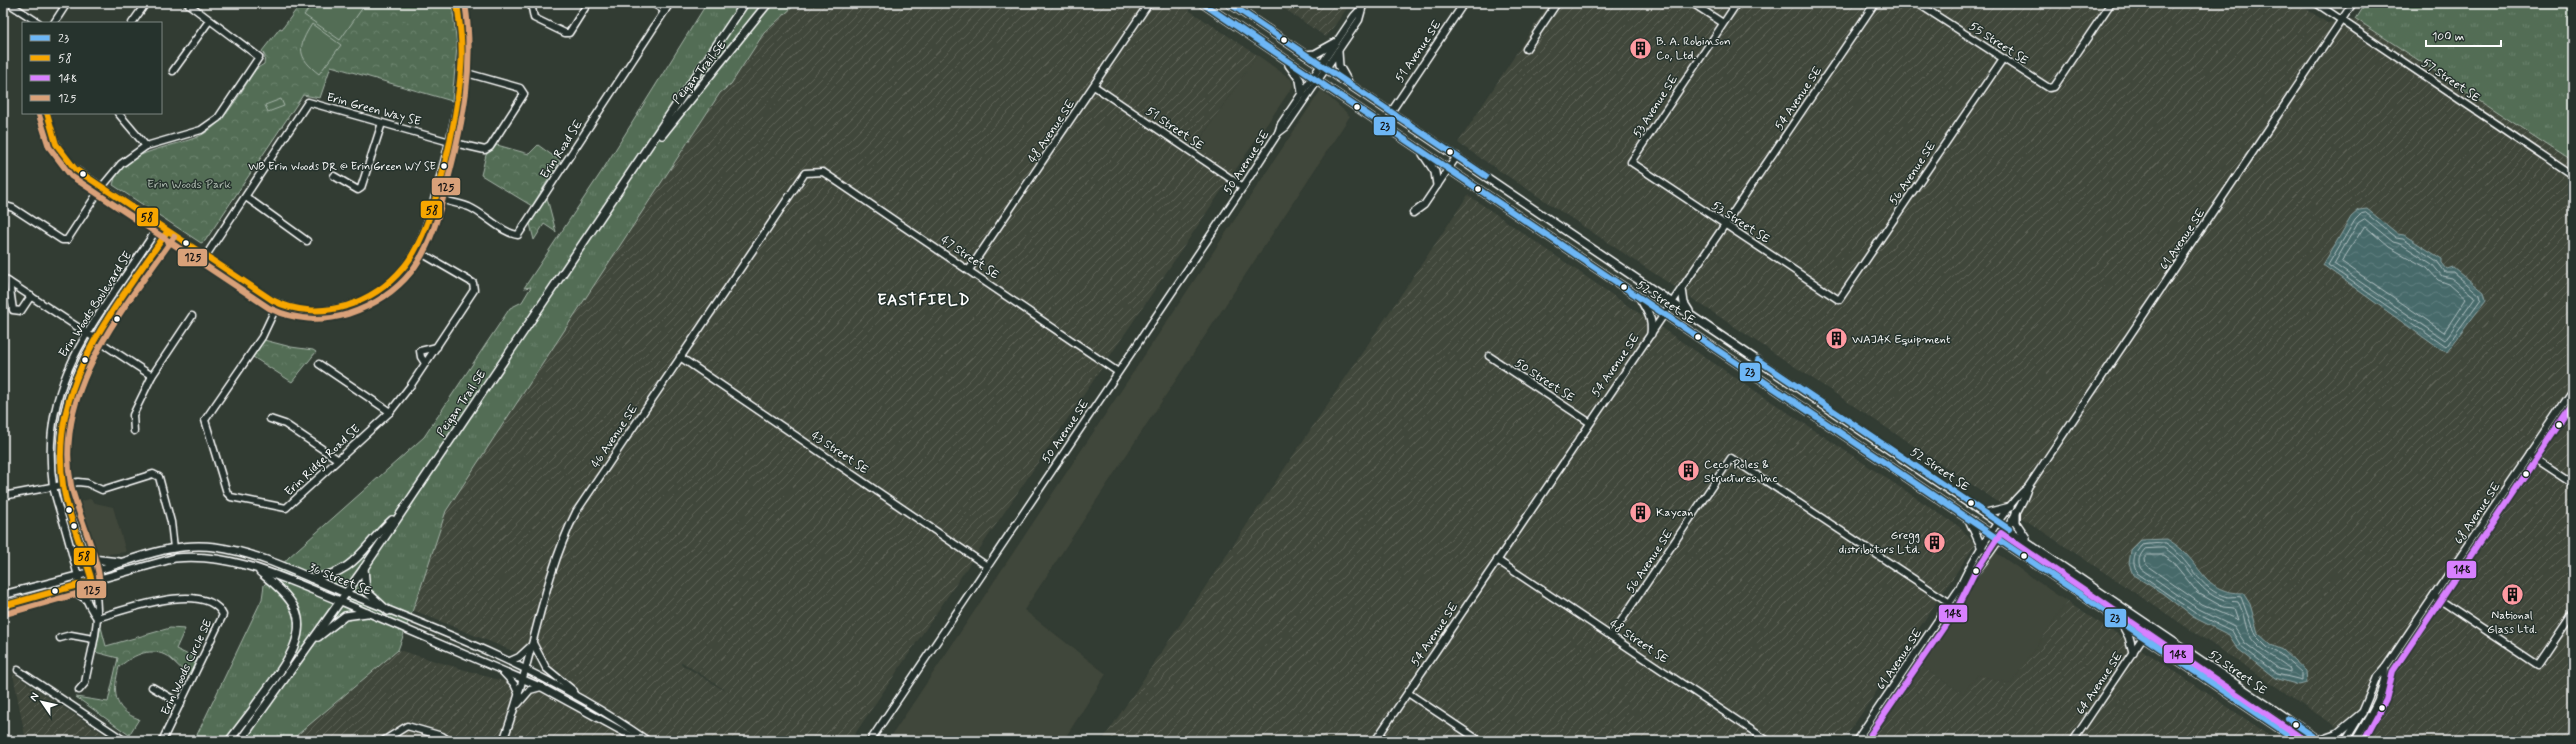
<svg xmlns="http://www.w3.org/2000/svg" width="2576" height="744" font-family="Mynerve,sans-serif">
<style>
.built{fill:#41473b}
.industrial{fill:url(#industrial-furrows);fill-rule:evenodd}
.grass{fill:url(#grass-tufts);stroke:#a8b6aa}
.park{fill:url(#park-crowns);stroke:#a8b6aa}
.pitch{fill:#526d55;stroke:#a8b6aa}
.water{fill:url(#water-waves);stroke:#90a6a6}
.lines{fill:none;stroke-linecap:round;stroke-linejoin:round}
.shore{stroke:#b5c3c4;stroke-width:1}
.minor-casing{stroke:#fff;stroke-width:9}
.major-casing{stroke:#fff;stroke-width:10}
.minor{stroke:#26332d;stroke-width:6}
.major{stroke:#26332d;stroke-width:7}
.bus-1-casing{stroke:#26332d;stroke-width:9}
.bus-2-casing{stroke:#26332d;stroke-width:9}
.bus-3-casing{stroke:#26332d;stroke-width:9}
.bus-4-casing{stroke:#26332d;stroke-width:9}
.bus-1{stroke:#6db6f5;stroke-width:6}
.bus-2{stroke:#f7a600;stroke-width:6}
.bus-3{stroke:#d880ff;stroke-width:6}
.bus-4{stroke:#d9a179;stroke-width:6}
.bus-dot{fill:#fff;stroke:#26332d;stroke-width:1.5}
.labels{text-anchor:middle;stroke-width:3;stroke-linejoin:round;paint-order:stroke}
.bus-label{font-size:11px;fill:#fff;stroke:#26332d;text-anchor:end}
.poi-label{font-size:12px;fill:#fff;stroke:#26332d;text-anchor:start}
.street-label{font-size:12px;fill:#fff;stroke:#26332d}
.park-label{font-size:12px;fill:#b1bdb2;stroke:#26332d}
.district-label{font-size:16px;font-weight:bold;letter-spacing:1px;fill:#fff;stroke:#26332d}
.line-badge{stroke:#26332d;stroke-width:1.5}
.pale-badge-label{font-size:11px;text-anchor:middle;font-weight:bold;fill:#111}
</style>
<defs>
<pattern id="industrial-furrows" width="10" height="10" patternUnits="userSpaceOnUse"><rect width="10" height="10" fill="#41473b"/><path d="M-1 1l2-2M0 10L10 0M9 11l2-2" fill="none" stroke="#5e6358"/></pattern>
<pattern id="grass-tufts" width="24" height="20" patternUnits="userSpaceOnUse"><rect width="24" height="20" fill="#526d55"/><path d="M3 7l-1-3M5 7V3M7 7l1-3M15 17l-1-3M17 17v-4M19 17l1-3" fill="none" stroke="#6c836e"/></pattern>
<pattern id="park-crowns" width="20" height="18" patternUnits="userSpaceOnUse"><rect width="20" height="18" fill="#526d55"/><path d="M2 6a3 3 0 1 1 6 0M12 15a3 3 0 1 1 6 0" fill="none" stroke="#6c836e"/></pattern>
<pattern id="water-waves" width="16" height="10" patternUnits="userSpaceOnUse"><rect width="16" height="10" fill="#466a6b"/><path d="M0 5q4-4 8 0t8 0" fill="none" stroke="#628081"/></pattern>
</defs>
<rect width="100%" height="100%" fill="#323c33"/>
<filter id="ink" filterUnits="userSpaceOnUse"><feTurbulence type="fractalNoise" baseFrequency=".025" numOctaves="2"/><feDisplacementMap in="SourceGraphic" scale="8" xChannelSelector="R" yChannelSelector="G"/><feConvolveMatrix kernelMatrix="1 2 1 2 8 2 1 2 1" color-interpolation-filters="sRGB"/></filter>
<g filter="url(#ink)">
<g class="built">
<polygon points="1257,55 1291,79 1293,86 1236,169 1226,166 1196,146"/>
<polygon points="1321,90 1350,116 1024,610 1106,674 1063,741 888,741"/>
<polygon points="90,499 95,503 113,507 126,552 89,556 72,504"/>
<polygon points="1995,552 2067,602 2011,684 1978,675 1963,694 1918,664"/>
</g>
<g class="industrial">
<path d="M797 3H1178L1257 55 1196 145 1226 166 1236 169 850 741H290L398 650 502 681 561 671 413 610 446 511 720 93 731 84 764 33ZM682 662 725 690V691L681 664Z"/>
<polygon points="1276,3 1351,3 1326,37"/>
<polygon points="1549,3 2298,3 2327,23 2356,19 2573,162 2573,741 2358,741 1458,143"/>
<polygon points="1468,195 1634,310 1961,528 1975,545 1843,741 1102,741"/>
<polygon points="2067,602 2158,660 2278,741 1867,741 1918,664 1963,694 1978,675 2011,684"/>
<polygon points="13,674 114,741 26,741"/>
</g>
<g class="grass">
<polygon points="707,3 797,3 764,33 731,84 720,93 446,511 420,590 398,650 290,741 194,741 262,599 264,585 289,557 424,437 510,308 522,302 531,287 524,288 602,171"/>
<polygon points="2366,3 2573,3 2573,162 2356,19"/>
</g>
<g class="park">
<path d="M301 3H452L457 46 452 101 331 66 320 98 303 95 205 241 201 243 113 185C120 147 182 148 205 133 228 119 241 91 256 69L264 64 265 56 262 51 280 28 282 29Z"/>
<polygon points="497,145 529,154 538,145 560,161 532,206 481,175 486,155"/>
<polygon points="547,198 556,232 544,224 534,240 530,224"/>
<polygon points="264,340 291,347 313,350 316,352 292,382 253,357"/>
<path d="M101 627 106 646 170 628 185 629 176 649 197 659 189 675C181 670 173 659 165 655 148 647 132 656 119 667 113 690 112 710 139 719L129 735 76 697 108 702 118 658 95 652Z"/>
</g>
<g class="pitch">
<polygon points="313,3 366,3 340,40 304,15"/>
<path d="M312 24 341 45 319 74C297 57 297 47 312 24Z"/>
<polygon points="281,99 284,106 268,112 265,105"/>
</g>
<g class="water">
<polygon points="2367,209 2398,234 2404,235 2442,259 2442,263 2447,269 2453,267 2484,292 2486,300 2447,352 2441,350 2323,265 2351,217 2359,210"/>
<path d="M2167 539C2172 542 2178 546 2182 550 2204 571 2207 593 2243 593L2250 604 2258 633 2271 645 2283 650 2306 671 2307 683 2299 685 2275 678 2238 649 2229 635 2193 617 2162 593 2133 575 2129 564 2131 550 2141 540Z"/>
</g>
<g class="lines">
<g class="shore">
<polygon points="2366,213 2396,238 2403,239 2437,261 2445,272 2453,272 2480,295 2481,299 2446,347 2328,265 2355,220 2361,214"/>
<polygon points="2365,219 2393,242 2401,244 2432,264 2442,276 2451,278 2475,297 2445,340 2334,264 2358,223"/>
<polygon points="2365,226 2389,247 2427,268 2438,280 2449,284 2466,299 2444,332 2342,262"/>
<path d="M2166 543C2188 557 2200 592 2228 597 2232 597 2237 596 2241 597L2255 635 2268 648 2281 654 2302 673V680L2277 674 2241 646 2232 631 2195 613 2137 573C2131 561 2134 554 2142 545Z"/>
<path d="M2164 548C2189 562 2195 592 2225 601 2229 602 2234 601 2238 602 2245 613 2244 627 2251 638 2260 652 2278 658 2290 669V672L2279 669 2245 643 2234 627 2198 609 2141 569C2137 561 2139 556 2145 549Z"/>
<polygon points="2148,555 2163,555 2172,561 2198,593 2223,607 2234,608 2238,620 2201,604 2146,565 2145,558"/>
</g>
<defs>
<g id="minor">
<polyline points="8,3 39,23"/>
<polyline points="531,3 534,18 565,33 569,33 588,3"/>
<polyline points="653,3 665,11"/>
<polyline points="1692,3 1723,23"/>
<polyline points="1737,3 1631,162 1839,300 2002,60"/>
<polyline points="1917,3 2049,88 2054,87 2111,3"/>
<polyline points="2316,3 2573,176"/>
<polyline points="54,23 67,3"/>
<polyline points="132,23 146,3"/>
<polyline points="1526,49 1557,3"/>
<polyline points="173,71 209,21"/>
<polyline points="1094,86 1243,187"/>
<polyline points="1391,112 1464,3"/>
<path d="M47 113C51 137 58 152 75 169L257 291C264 295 270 300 278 303 328 326 390 297 415 251 428 227 434 199 441 173 457 114 469 64 457 3"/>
<polyline points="118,113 146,146"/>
<polyline points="1278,133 1286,127 1359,20 1362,9"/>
<polyline points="334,176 358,190 361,188 382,123"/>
<polyline points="246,197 307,241"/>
<path d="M435 198C446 201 458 203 469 207 485 214 502 233 518 235L670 3"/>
<polyline points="3,205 13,208 62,240 67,240 101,188 121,164 146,146 201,130 218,118 259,57 187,3"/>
<polyline points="1413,213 1424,205 1457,156"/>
<polyline points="205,257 308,102 450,142 485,150 490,147 524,94 520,88 463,72"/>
<polyline points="969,270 1149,3"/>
<polyline points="3,278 152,376"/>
<polyline points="9,282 13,310 21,311 31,296"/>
<polyline points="278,303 262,337 205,420 227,493 231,497 286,508 390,412 411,385 474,290 473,283 416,250"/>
<polyline points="1489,356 1589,422"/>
<polyline points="680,357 987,566"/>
<polyline points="425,363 421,357 420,351 437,347"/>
<polyline points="319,364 390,412"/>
<polyline points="270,419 285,424 337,459"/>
<polyline points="134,431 133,415 152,376 192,316"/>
<polyline points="2529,455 2573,484"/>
<polyline points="3,496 78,482 87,483 102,490 153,474 159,477 171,522 174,548"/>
<polyline points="1497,560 1768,741"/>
<path d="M1962 587C1980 569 2022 511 2028 487"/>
<path d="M346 593C451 634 556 676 648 741"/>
<polyline points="2434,596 2538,665 2573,613"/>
<polyline points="340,601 541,687 640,741"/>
<path d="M97 618C80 596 75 562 67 535 63 519 56 502 53 486 37 375 104 313 158 227"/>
<path d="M97 618C125 610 206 579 223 615L162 741"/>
<polyline points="1611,636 1731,458 1950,603"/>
<polyline points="60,638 71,635 93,639"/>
<polyline points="533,643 546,668 574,691"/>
<polyline points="510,661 519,657 531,646"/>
<polyline points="18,670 125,741"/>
<polyline points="502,671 514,684 519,695"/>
<polyline points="152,687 181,704"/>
<path d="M79 690 85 683C89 660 98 633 97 609 96 565 69 526 62 484 47 378 113 314 167 232"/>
<polyline points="1408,693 1480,741"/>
<polyline points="518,704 530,690 541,687"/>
<polyline points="383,741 407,726 442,736 449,741"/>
<path d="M503 741C532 666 540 584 576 512L805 173 823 172 1118 372"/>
<polyline points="870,741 1243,187 1278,133 1281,124 1354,16 1366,3"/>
<polyline points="1375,741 1875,3"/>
<path d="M1856 741 1959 589C1970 563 2006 504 2028 487L2353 3"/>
<polyline points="2073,741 2143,637"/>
<polyline points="2345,741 2362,713 2377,677 2385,668 2573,390"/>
<path d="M2355 741C2367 720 2386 693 2385 668"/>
</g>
<g id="major">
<polyline points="1202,3 2298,741"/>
<polyline points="1229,3 2320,741"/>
<polyline points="1338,52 1339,66 1348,82"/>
<polyline points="1305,55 1315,54 1335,43"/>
<polyline points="1289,65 1300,80 1302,93"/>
<polyline points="662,135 768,3"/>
<polyline points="1423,154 1435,172 1437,185"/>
<polyline points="1682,289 1684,303 1689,311"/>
<path d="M1641 300C1648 312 1653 320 1651 334"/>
<polyline points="1986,513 2010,507"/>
<polyline points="2016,513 2016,523 2026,538"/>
<polyline points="1970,522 1982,548"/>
<polyline points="84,554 92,559 119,562"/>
<polyline points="364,568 366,591 388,611"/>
<path d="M311 578C356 574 362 547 392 520"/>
<polyline points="62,591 79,594 86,599"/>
<path d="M3 595C33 587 64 580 94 571 134 560 173 541 215 547 261 553 304 576 346 593"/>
<path d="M3 606 175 558C234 552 287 580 340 601"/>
<polyline points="2122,624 2129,637 2133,652"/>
<polyline points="318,637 345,616 367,613"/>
<path d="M254 707C273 679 316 636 291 602 283 590 271 581 260 572"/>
<polyline points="2318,740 2338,733 2362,713"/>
<polyline points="229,741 258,703"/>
<polyline points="240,741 364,568 745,3"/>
</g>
</defs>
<use href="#minor" class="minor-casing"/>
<use href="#major" class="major-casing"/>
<use href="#minor" class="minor"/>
<use href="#major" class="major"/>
<defs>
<g id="bus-1">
<polyline points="1202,3 2298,741"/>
<polyline points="1229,3 1486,176"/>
<polyline points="1758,360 2009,529"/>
<polyline points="2288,719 2320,741"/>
</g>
<g id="bus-2">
<path d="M47 113 56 144 75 169 272 300C295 312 322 313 346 306 368 299 388 286 403 268 434 233 458 117 461 69 463 47 460 25 457 3"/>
<path d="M3 606 92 581C83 549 68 518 63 485 48 384 114 310 167 232"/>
</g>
<g id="bus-3">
<polyline points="1866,741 1957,608 1974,574 2001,533 2306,741"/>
<polyline points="2364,741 2386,700 2393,671 2573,404"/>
</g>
<g id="bus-4">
<path d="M39 115 49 147 71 176 269 308C294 320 322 322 348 314 372 306 395 292 411 272 431 246 439 214 447 183 463 122 475 66 465 3"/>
<path d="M5 614 94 589 99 584C103 570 75 506 71 485 53 389 123 310 174 237"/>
</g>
</defs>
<use href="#bus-1" class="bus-1-casing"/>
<use href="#bus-2" class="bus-2-casing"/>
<use href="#bus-3" class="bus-3-casing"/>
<use href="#bus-4" class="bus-4-casing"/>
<use href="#bus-1" class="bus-1"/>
<use href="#bus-2" class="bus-2"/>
<use href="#bus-3" class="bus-3"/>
<use href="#bus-4" class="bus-4"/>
</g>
</g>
<defs>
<symbol id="building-disc" viewBox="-11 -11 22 22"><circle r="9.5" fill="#ff9aa2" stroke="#26332d"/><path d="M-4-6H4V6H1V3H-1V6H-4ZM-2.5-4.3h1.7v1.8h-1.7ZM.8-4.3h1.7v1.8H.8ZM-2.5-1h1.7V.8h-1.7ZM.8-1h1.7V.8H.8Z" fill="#111"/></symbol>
</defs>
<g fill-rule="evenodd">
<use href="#building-disc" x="1628" y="36" width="25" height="25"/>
<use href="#building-disc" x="1824" y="326" width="25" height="25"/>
<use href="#building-disc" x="1676" y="458" width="25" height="25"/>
<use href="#building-disc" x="1628" y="500" width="25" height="25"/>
<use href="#building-disc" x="1922" y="530" width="25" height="25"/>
<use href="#building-disc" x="2500" y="582" width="25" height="25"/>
</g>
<g class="bus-dot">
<circle cx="1284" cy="40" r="3.5"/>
<circle cx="1357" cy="107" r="3.5"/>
<circle cx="1450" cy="152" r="3.5"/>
<circle cx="444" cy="166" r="3.5"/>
<circle cx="83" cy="174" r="3.5"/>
<circle cx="1478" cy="189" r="3.5"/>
<circle cx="186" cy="243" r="3.5"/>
<circle cx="1624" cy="287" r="3.5"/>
<circle cx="117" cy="319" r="3.5"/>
<circle cx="1698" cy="337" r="3.5"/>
<circle cx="85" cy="360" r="3.5"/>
<circle cx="2559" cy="425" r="3.5"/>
<circle cx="2526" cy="474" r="3.5"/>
<circle cx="1971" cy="503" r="3.5"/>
<circle cx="69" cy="510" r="3.5"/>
<circle cx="74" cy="526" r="3.5"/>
<circle cx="2024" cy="556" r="3.5"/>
<circle cx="1976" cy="571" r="3.5"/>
<circle cx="55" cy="591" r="3.5"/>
<circle cx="2382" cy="708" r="3.5"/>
<circle cx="2296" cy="725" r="3.5"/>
</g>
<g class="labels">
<g class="bus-label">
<text x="436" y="170">WB Erin Woods DR @ Erin Green WY SE</text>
</g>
<g class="poi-label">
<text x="1656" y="45">B. A. Robinson<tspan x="1656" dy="14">Co, Ltd.</tspan></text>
<text x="1852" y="343">WAJAX Equipment</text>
<text x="1704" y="468">Ceco Poles &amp;<tspan x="1704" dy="14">Structures Inc</tspan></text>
<text x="1656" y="516">Kaycan</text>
<text x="1920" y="539" text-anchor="end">Gregg<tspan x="1920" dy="14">distributors Ltd.</tspan></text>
<text x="2512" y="619" text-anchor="middle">National<tspan x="2512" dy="14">Glass Ltd.</tspan></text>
</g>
<g class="street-label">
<text transform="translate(1999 43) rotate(33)" y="4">55 Street SE</text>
<text transform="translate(1418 51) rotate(-56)" y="4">51 Avenue SE</text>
<text transform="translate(699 72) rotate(-51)" y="4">Peigan Trail SE</text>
<text transform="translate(2451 80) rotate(34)" y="4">57 Street SE</text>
<text transform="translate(1798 98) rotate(-56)" y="4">54 Avenue SE</text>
<text transform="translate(1655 106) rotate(-57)" y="4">53 Avenue SE</text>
<text transform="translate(374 109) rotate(15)" y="4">Erin Green Way SE</text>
<text transform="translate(1175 128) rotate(34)" y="4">51 Street SE</text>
<text transform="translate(1051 131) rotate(-56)" y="4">48 Avenue SE</text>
<text transform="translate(561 149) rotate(-57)" y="4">Erin Road SE</text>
<text transform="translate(1246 162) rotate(-57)" y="4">50 Avenue SE</text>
<text transform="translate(1912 173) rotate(-56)" y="4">56 Avenue SE</text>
<text transform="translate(1741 222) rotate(33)" y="4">53 Street SE</text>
<text transform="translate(2182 239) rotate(-56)" y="4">61 Avenue SE</text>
<text transform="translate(970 257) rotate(34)" y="4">47 Street SE</text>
<text transform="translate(1666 302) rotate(34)" y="4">52 Street SE</text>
<text transform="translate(95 304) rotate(-57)" y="4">Erin Woods Boulevard SE</text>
<text transform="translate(1615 365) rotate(-55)" y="4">54 Avenue SE</text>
<text transform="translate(1545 380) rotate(33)" y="4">50 Street SE</text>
<text transform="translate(461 403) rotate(-56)" y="4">Peigan Trail SE</text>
<text transform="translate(1065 431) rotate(-56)" y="4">50 Avenue SE</text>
<text transform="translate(614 436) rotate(-56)" y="4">46 Avenue SE</text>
<text transform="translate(840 452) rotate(34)" y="4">43 Street SE</text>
<text transform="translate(322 460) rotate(-43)" y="4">Erin Ridge Road SE</text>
<text transform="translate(1940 469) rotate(34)" y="4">52 Street SE</text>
<text transform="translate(2477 513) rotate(-56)" y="4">68 Avenue SE</text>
<text transform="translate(1649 561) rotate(-56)" y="4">56 Avenue SE</text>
<text transform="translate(340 579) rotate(22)" y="4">36 Street SE</text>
<text transform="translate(1434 634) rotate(-56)" y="4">54 Avenue SE</text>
<text transform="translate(1639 641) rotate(34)" y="4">48 Street SE</text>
<text transform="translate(1899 659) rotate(-56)" y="4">61 Avenue SE</text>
<text transform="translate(186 667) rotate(-65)" y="4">Erin Woods Circle SE</text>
<text transform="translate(2238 672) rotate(35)" y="4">52 Street SE</text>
<text transform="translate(2099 683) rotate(-56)" y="4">64 Avenue SE</text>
</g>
<g class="park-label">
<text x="189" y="188">Erin Woods Park</text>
</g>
<g class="district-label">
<text x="924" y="305">EASTFIELD</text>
</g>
</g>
<g class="line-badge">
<rect x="1373" y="116" width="23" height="20" rx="4" fill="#6db6f5"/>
<rect x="431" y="177" width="30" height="19" rx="4" fill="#d9a179"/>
<rect x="420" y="200" width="23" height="19" rx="4" fill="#f7a600"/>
<rect x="136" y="207" width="23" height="20" rx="4" fill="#f7a600"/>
<rect x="177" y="248" width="31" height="19" rx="4" fill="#d9a179"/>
<rect x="1739" y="362" width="22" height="20" rx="4" fill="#6db6f5"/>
<rect x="73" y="547" width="23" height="19" rx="4" fill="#f7a600"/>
<rect x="2446" y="560" width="31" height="19" rx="4" fill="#d880ff"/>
<rect x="76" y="580" width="31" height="19" rx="4" fill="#d9a179"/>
<rect x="1938" y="604" width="30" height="19" rx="4" fill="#d880ff"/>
<rect x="2104" y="608" width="23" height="20" rx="4" fill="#6db6f5"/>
<rect x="2163" y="644" width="31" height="20" rx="4" fill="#d880ff"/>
</g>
<g class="pale-badge-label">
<text x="1385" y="130">23</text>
<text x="446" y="191">125</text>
<text x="432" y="214">58</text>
<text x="147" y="221">58</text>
<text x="193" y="261">125</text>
<text x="1750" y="376">23</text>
<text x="84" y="560">58</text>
<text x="2462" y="573">148</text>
<text x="92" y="594">125</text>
<text x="1953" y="617">148</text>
<text x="2115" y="622">23</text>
<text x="2178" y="658">148</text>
</g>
<rect width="2576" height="744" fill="none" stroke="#26332d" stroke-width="16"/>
<rect x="8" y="8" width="2560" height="728" fill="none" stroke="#fff" stroke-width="1.5" filter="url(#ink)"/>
<rect x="22" y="22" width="140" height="92" fill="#26332d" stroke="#7d8581"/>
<rect x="30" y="35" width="20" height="6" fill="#6db6f5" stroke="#7d8581"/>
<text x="58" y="42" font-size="12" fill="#ffffff">23</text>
<rect x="30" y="55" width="20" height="6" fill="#f7a600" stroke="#7d8581"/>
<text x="58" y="62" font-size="12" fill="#ffffff">58</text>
<rect x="30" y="75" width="20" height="6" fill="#d880ff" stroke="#7d8581"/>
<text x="58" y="82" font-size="12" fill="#ffffff">148</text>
<rect x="30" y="95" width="20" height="6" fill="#d9a179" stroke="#7d8581"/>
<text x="58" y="102" font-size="12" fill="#ffffff">125</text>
<g transform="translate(42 702) rotate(304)" stroke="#26332d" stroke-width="3" paint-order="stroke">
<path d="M0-3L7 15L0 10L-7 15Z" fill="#ffffff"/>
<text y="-6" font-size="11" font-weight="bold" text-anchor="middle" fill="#ffffff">N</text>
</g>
<path d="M2426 40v6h75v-6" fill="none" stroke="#ffffff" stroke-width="2"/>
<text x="2432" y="40" font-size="12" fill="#ffffff" stroke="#26332d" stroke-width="3" paint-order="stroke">100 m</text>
</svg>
